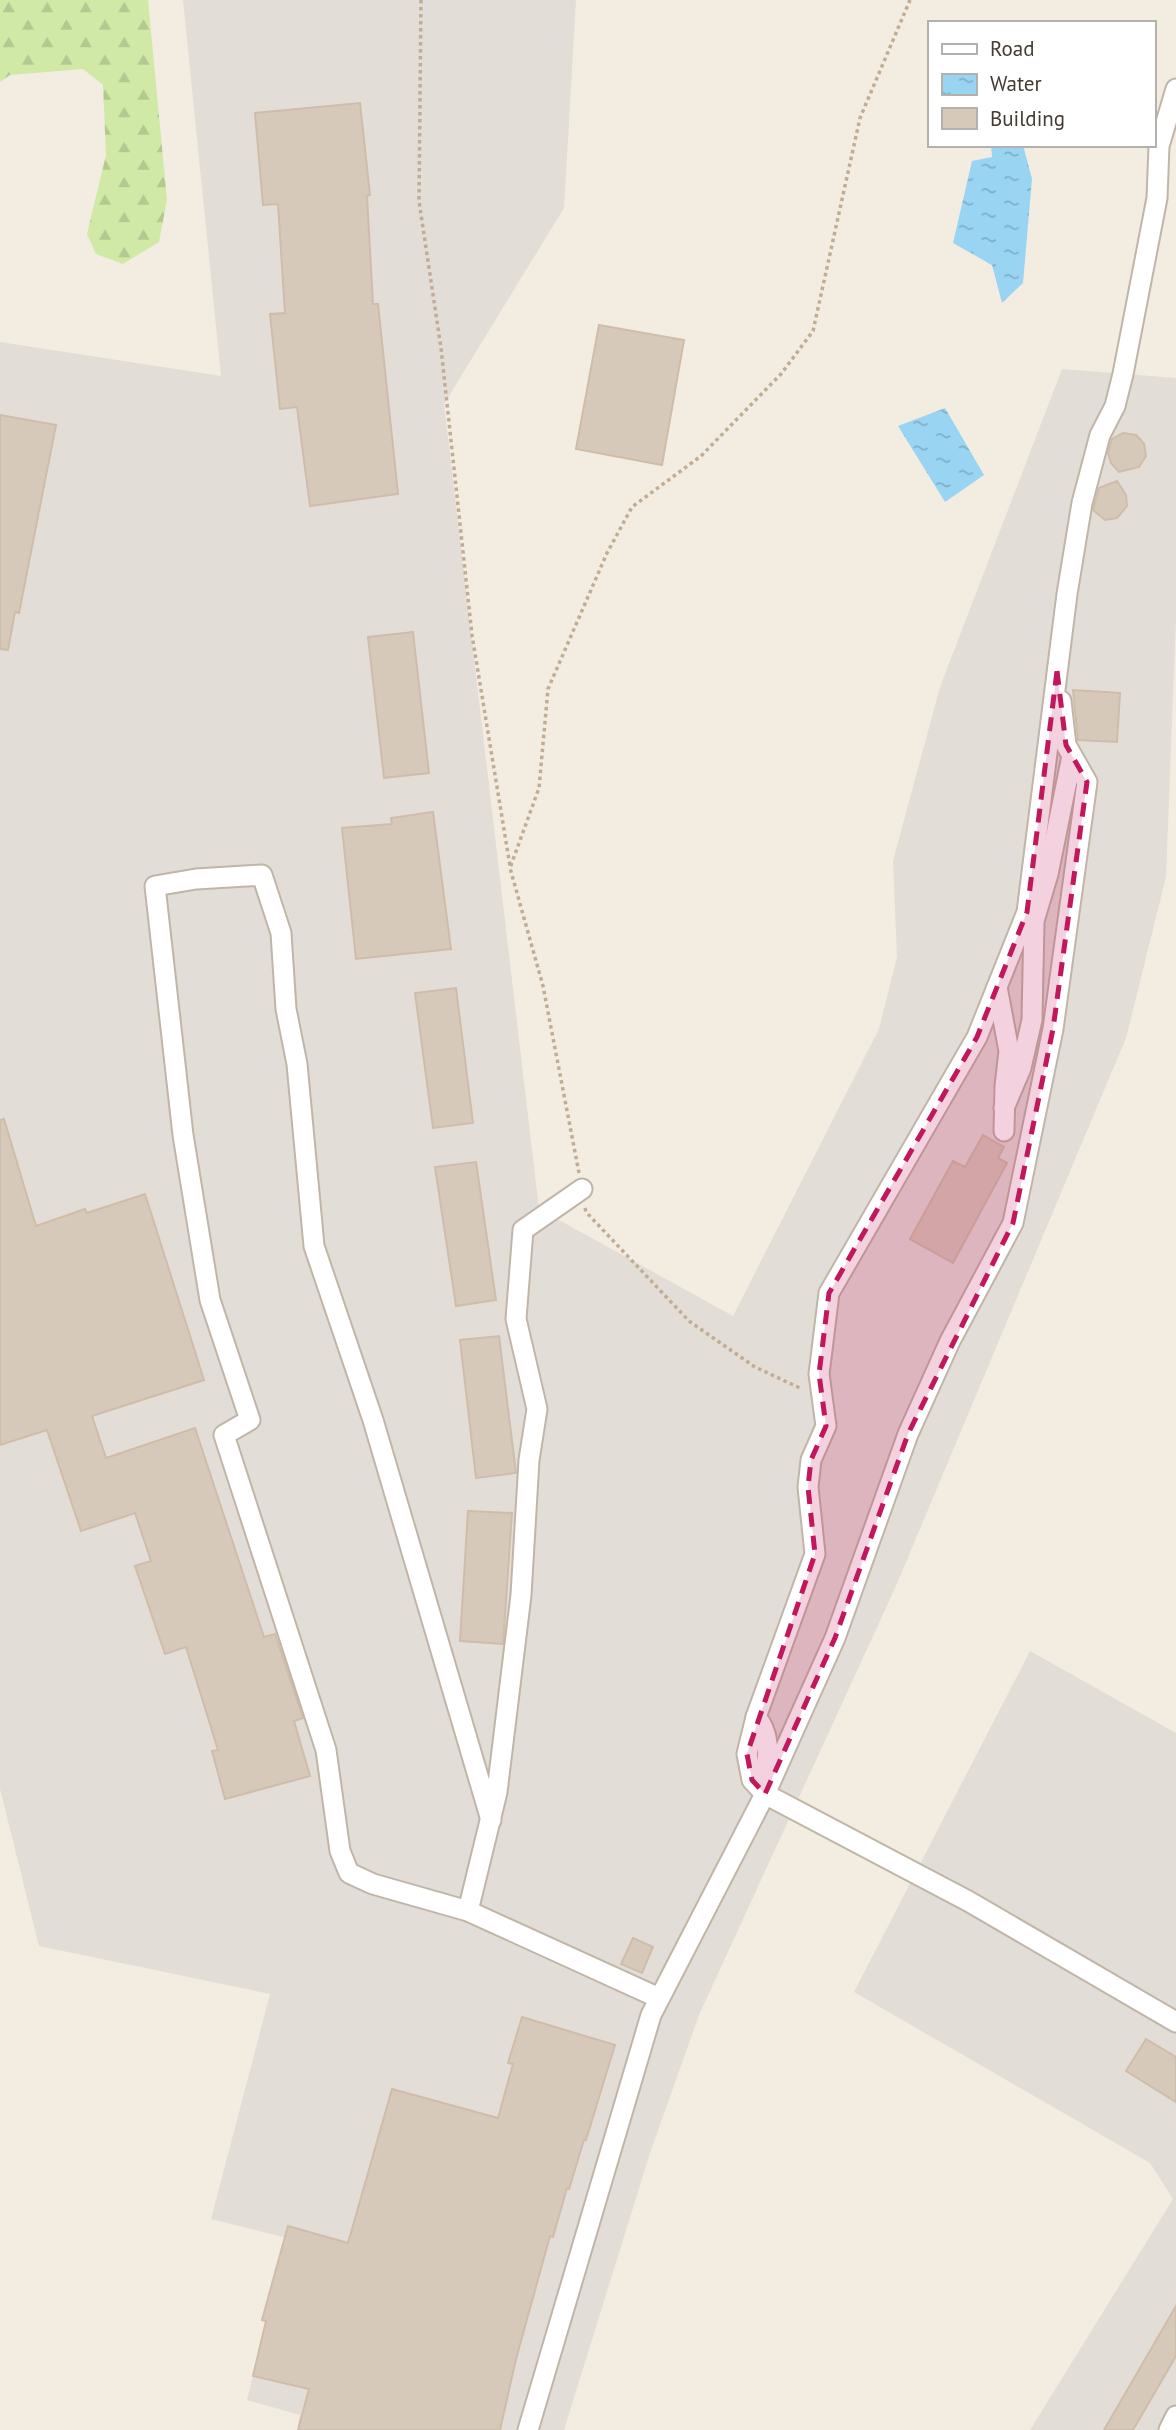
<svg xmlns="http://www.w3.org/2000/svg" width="1176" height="2430" font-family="'PT Sans',sans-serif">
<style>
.industrial{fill:#e3ddd7}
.forest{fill:url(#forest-firs)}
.water{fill:url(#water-ripples)}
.building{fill:#d7c9b9;stroke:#cfbda9;stroke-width:2}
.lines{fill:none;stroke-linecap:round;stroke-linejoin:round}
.street-casing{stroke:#c0b5a7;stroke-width:23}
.path{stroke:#c0ad94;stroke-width:3.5;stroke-dasharray:3.5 3.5;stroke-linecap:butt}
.street{stroke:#fff;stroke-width:19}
.marked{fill:#c2185b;fill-opacity:0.2;stroke:#c2185b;stroke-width:5;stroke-dasharray:14 9;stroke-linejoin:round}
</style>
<defs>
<pattern id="forest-firs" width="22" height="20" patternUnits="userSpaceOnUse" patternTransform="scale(1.75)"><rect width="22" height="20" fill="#d0e9a7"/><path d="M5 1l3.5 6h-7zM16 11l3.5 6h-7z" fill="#b4c990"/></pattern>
<pattern id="water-ripples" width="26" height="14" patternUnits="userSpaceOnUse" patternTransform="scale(1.75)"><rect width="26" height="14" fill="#99d5f3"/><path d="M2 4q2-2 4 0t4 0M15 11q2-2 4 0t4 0" fill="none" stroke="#7eaec5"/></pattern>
</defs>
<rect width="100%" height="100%" fill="#f2ece1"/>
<g class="industrial">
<polygon points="183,0 576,0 564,208 444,404 539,1209 733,1316 879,1029 897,957 893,861 940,687 1062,369 1176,378 1176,618 1166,877 1126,1038 896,1586 699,2015 650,2153 564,2430 297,2430 300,2415 247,2400 287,2238 211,2219 270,1994 39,1946 0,1789 0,342 221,376"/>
<polygon points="1030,1651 1176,1733 1176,2430 1030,2430 1173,2199 1150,2163 854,1992"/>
</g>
<polygon class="forest" points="0,0 148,0 167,200 159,242 123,264 96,254 87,234 106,155 103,85 83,69 10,75 0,82"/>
<g class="water">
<polygon points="991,145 1023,145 1032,179 1023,283 1002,303 992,265 953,243 972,161 992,157"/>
<polygon points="945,408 984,475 945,502 898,426"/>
</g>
<g class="building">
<polygon points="360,103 370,195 367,196 373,304 378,304 398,494 310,506 297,407 280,409 270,314 285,313 278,204 263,205 255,113"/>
<polygon points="599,325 684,340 662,465 576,449"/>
<polygon points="0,415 56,425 19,613 15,612 8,650 0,649"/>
<polygon points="1123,433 1136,435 1140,439 1144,444 1146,456 1139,467 1119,472 1111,463 1108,453 1112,439"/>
<polygon points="1117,481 1126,495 1127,506 1117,518 1105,520 1093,510 1099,488"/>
<polygon points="413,632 429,773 384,778 368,637"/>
<polygon points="1073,690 1120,693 1117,742 1078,740"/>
<polygon points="433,812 451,949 356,959 342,828 392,824 391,818"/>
<polygon points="456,988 473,1123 433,1128 415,993"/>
<polygon points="4,1119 36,1226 85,1209 87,1213 145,1194 204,1380 92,1416 106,1458 195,1428 264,1637 275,1634 303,1718 294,1721 310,1776 225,1799 212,1751 218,1750 186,1647 165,1654 135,1566 151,1561 135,1513 81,1531 47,1430 0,1445 0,1120"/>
<polygon points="983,1135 1004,1147 998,1158 1007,1163 953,1263 910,1239 953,1161 965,1167"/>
<polygon points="476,1162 496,1300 456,1306 435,1167"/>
<polygon points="499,1336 516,1473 476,1478 460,1340"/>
<polygon points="468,1511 512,1513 503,1644 460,1641"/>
<polygon points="633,1938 653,1947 642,1973 621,1964"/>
<polygon points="522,2017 615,2045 586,2140 584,2140 569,2189 567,2188 553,2237 550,2236 516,2359 500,2430 298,2430 309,2389 253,2376 266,2321 262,2320 288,2226 348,2243 392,2089 498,2118 513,2064 508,2063"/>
<polygon points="1146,2039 1176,2057 1176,2102 1126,2071"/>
<polygon points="1176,2306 1176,2356 1133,2430 1104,2430"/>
</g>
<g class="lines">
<defs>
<g id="street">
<polyline points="1176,89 1159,146 1157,198 1123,374 1115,406 1100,435 1082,503 1067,594 1027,912 977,1037 829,1293 819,1374 826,1426 811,1460 808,1487 815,1554 756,1717 747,1754 752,1780 765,1794 968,1901 1176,2022"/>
<polyline points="997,987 1009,1051 1005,1086 1004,1131"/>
<polyline points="1004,1108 1021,1068 1032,1020 1034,921 1048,874 1072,756"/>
<path d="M756 1717C771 1734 768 1757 766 1779"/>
<polyline points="491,1820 373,1420 314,1246 297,1064 286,1009 281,933 262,875 196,879 155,886 183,1135 210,1300 250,1420 224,1435 326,1750 340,1851 349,1873 373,1884 468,1911 659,1998"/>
<polyline points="468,1911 497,1792 521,1595 529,1460 537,1409 516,1319 523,1230 582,1189"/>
<polyline points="528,2430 651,2015 765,1794 835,1638 908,1434 950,1341 1013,1223 1053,1029 1087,782 1066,745 1061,701"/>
<polyline points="1169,2430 1176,2416"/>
</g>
</defs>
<use href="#street" class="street-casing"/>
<g class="path">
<polyline points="421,0 419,201 441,348 472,635 510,866"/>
<polyline points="579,1173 543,986 510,868 539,788 548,689 607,553 632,507 701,456 781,374 813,331 860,118 910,0"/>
<polyline points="585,1208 586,1212 689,1321 755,1367 802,1389"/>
</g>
<use href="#street" class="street"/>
</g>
<path class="marked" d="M1057 671 1066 745 1087 782 1053 1029 1013 1223 908 1434 835 1638 765 1794 752 1780 747 1754 815 1554 808 1487 811 1460 826 1426 819 1374 829 1293 977 1037 1027 912Z"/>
<rect x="928" y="21" width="228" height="126" fill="#ffffff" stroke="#b4b1ad" stroke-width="2"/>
<rect x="942" y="44" width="35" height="10" fill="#ffffff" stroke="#b4b1ad" stroke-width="2"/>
<text x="990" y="56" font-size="21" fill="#433b32">Road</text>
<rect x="942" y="74" width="35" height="21" fill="url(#water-ripples)" stroke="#b4b1ad" stroke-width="2"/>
<text x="990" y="91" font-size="21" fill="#433b32">Water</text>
<rect x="942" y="108" width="35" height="21" fill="#d7c9b9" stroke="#b4b1ad" stroke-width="2"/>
<text x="990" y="126" font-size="21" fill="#433b32">Building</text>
</svg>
